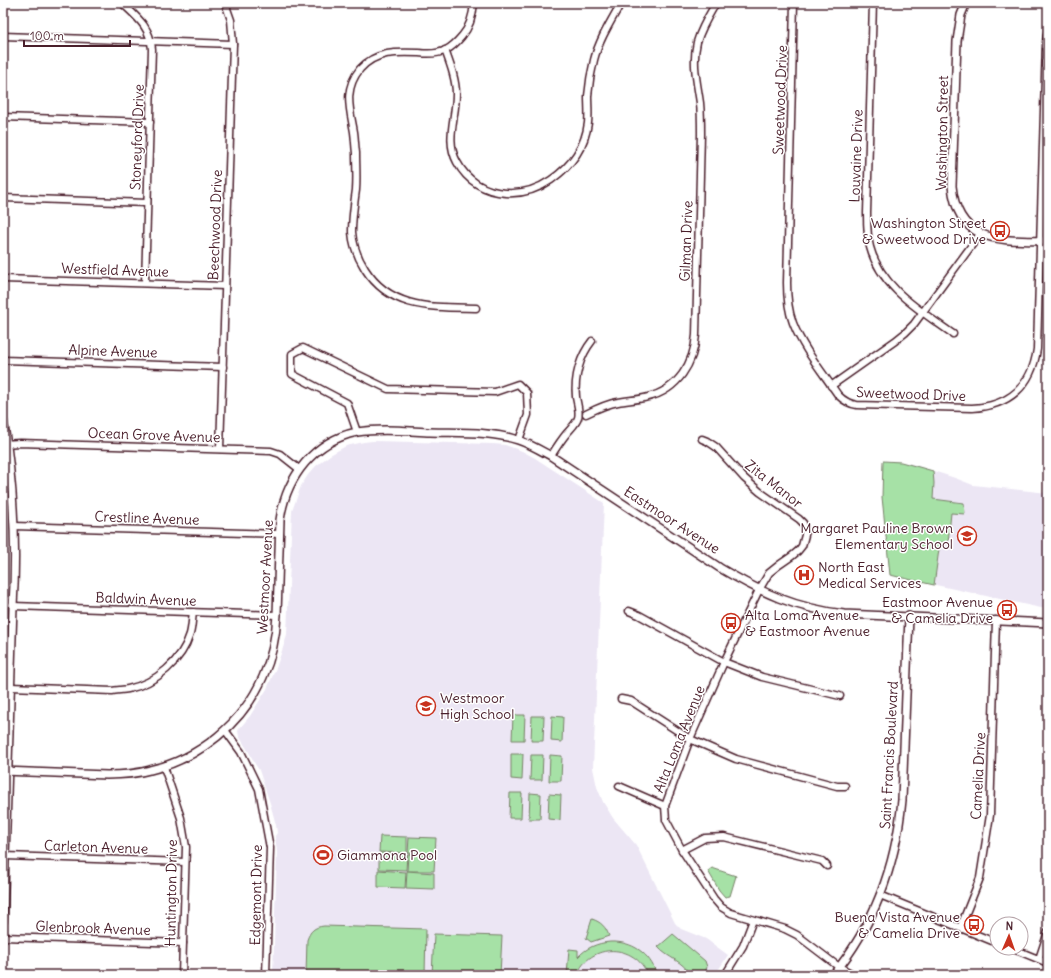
<svg xmlns="http://www.w3.org/2000/svg" width="1051" height="978" font-family="Delius,sans-serif">
<style>
.built{fill:#ece6f4}
.green{fill:#a6e1a6;stroke:#788068}
.lines{fill:none;stroke-linecap:round;stroke-linejoin:round}
.minor-casing{stroke:#4a1f2b;stroke-width:9}
.tertiary-casing{stroke:#4a1f2b;stroke-width:10}
.minor{stroke:#fff;stroke-width:6}
.tertiary{stroke:#fff;stroke-width:7}
.labels{text-anchor:middle;stroke-width:3;stroke-linejoin:round;paint-order:stroke}
.street-label{font-size:14px;fill:#4a1f2b;stroke:#fff}
.poi-label{font-size:14px;fill:#4a1f2b;stroke:#fff;text-anchor:end}
</style>
<rect width="100%" height="100%" fill="#fff"/>
<filter id="ink" filterUnits="userSpaceOnUse"><feTurbulence type="fractalNoise" baseFrequency=".025" numOctaves="2"/><feDisplacementMap in="SourceGraphic" scale="8" xChannelSelector="R" yChannelSelector="G"/><feConvolveMatrix kernelMatrix="1 2 1 2 8 2 1 2 1" color-interpolation-filters="sRGB"/></filter>
<g filter="url(#ink)">
<g class="built">
<polygon points="373,441 493,444 505,445 522,451 535,458 604,503 593,768 597,787 603,802 613,818 636,845 675,923 681,929 706,939 728,955 715,975 273,975 277,852 275,836 277,833 276,825 270,803 259,770 255,764 250,754 239,736 238,731 239,729 250,716 267,689 276,668 285,642 287,634 292,511 301,486 308,475 316,466 330,455 346,446 364,442"/>
<polygon points="883,461 901,462 912,464 955,478 973,485 1048,493 1048,608 1041,608 890,575 882,497"/>
</g>
<g class="green">
<polygon points="883,461 901,462 933,471 934,483 933,499 964,503 965,514 951,513 948,543 940,542 934,585 890,575 882,497"/>
<polygon points="513,715 525,715 524,740 512,740"/>
<polygon points="532,716 544,716 543,741 531,741"/>
<polygon points="552,716 563,717 562,742 551,741"/>
<polygon points="511,754 523,754 522,780 511,779"/>
<polygon points="531,755 543,755 542,780 530,780"/>
<polygon points="550,755 562,756 561,781 549,781"/>
<polygon points="510,793 522,793 521,818 509,818"/>
<polygon points="530,793 541,794 540,819 529,819"/>
<polygon points="549,794 561,795 560,820 548,819"/>
<polygon points="380,836 407,837 407,853 379,852"/>
<polygon points="409,837 436,838 435,854 408,853"/>
<polygon points="379,853 407,854 406,870 379,869"/>
<polygon points="408,854 435,855 434,871 407,871"/>
<polygon points="712,868 736,876 730,896 725,897 719,890 708,871"/>
<polygon points="378,870 406,872 405,888 378,887"/>
<polygon points="407,871 434,873 434,889 406,888"/>
<path d="M592 919C601 922 606 927 609 936L591 942 586 938Z"/>
<path d="M324 926 426 929 425 975H306L307 940C310 931 314 927 324 926Z"/>
<polygon points="434,934 502,936 500,975 432,975"/>
<path d="M673 934 705 961 707 967 704 975H690C684 961 667 958 658 947Z"/>
<path d="M610 942C632 941 650 953 657 975H648C635 943 590 942 577 975H567L569 949 578 950V957C586 948 597 943 610 942Z"/>
</g>
<g class="lines">
<defs>
<g id="minor">
<path d="M122 3C138 18 150 27 152 49L145 283"/>
<path d="M474 3C473 15 470 27 462 36 457 42 452 47 446 50 438 54 427 54 419 53 397 52 376 51 360 69 343 90 350 109 354 132 355 139 355 146 356 153 356 165 357 178 356 190 354 204 352 218 352 232 353 245 358 258 365 269 391 310 433 307 476 308"/>
<path d="M794 3 787 283C787 297 788 310 793 323 802 347 823 373 838 395 844 401 849 404 857 405L972 408C1009 406 1032 386 1037 349L1046 42 1048 27"/>
<path d="M873 3 867 213C867 225 867 236 870 247 881 288 920 310 953 334"/>
<polyline points="3,36 233,44"/>
<path d="M445 50C450 64 456 79 456 94 456 118 445 140 457 162 467 181 485 192 506 193 522 194 538 189 551 180 571 166 585 147 588 123 589 114 588 105 588 96 589 84 591 72 594 60 599 40 611 21 621 3"/>
<polyline points="3,117 150,122"/>
<polyline points="3,198 147,203"/>
<polyline points="3,279 225,286"/>
<polyline points="3,360 223,367"/>
<polyline points="831,386 895,341 905,333 914,324 980,234"/>
<path d="M586 414C596 409 606 404 618 402 628 400 638 400 648 397 678 390 694 363 696 335L701 134C701 124 701 113 700 103 697 82 692 63 697 42 701 28 709 15 716 3"/>
<polyline points="357,432 347,403 292,374 292,354 303,348 388,389 495,392 518,384 527,393 528,415 519,440"/>
<polyline points="702,439 707,441 716,447 744,478 760,492 799,519 803,523 805,529 805,535 802,546 798,551 792,556 779,565 769,573 759,590 724,662 690,739 665,806 666,820 682,850 714,899 721,907 731,913 785,929 797,935 839,967 855,975"/>
<polyline points="3,444 20,443 271,451 280,454 299,469"/>
<polyline points="220,449 233,44 231,20 225,3"/>
<path d="M551 456C556 448 561 440 567 433 571 428 576 424 578 418 580 411 577 404 576 397 574 377 580 356 592 341"/>
<polyline points="14,526 280,534"/>
<polyline points="13,606 277,615"/>
<polyline points="629,611 639,615 724,662 762,677 840,696"/>
<path d="M11 687 112 691C117 690 123 690 128 689 156 683 182 661 190 634 192 627 192 619 193 612"/>
<polyline points="621,699 631,701 690,739 736,759 837,786 845,786"/>
<polyline points="225,730 241,752 259,789 270,848 266,975"/>
<polyline points="164,767 181,818 186,847 182,975"/>
<polyline points="619,786 665,806"/>
<polyline points="682,850 705,838 724,837 822,861 827,866"/>
<polyline points="5,856 185,862"/>
<polyline points="880,895 997,943"/>
<polyline points="960,928 980,878 990,815 996,620"/>
<polyline points="3,937 183,943"/>
<polyline points="1011,948 1048,963"/>
<polyline points="1039,959 1048,932"/>
<polyline points="725,975 743,946 753,920"/>
</g>
<g id="tertiary">
<path d="M966 3 961 15 957 41 952 186C958 245 1002 240 1048 241"/>
<path d="M3 419C13 480 17 544 13 606L3 921"/>
<path d="M3 771 107 775C122 775 136 774 150 770 199 759 243 723 263 677 272 657 276 636 277 615L280 520C286 477 314 441 357 432 381 428 407 431 430 432 460 433 490 431 518 440 530 444 540 450 551 456L720 568C762 593 795 608 844 614L1048 623"/>
<path d="M833 975C875 924 896 866 902 800L909 616"/>
</g>
</defs>
<use href="#minor" class="minor-casing"/>
<use href="#tertiary" class="tertiary-casing"/>
<use href="#minor" class="minor"/>
<use href="#tertiary" class="tertiary"/>
</g>
</g>
<defs>
<symbol id="bus-ring" viewBox="-11 -11 22 22"><circle r="9.5" fill="#fff" stroke="#c8321e" stroke-width="1.5"/><path d="M-5-6H5V4H4V6H2V4H-2V6H-4V4H-5ZM-3.5-4V0h7V-4ZM-3.5 1.2v1.5H-2V1.2ZM2 1.2v1.5H3.5V1.2Z" fill="#c8321e"/></symbol>
<symbol id="school-ring" viewBox="-11 -11 22 22"><circle r="9.5" fill="#fff" stroke="#c8321e" stroke-width="1.5"/><path d="M0-5L7-2L0 1L-7-2ZM-4 1L0 2.5L4 1V4Q0 6-4 4Z" fill="#c8321e"/></symbol>
<symbol id="hospital-ring" viewBox="-11 -11 22 22"><circle r="9.5" fill="#fff" stroke="#c8321e" stroke-width="1.5"/><path d="M-5-5h3v3.5h4V-5h3V5h-3V1.5h-4V5h-3Z" fill="#c8321e"/></symbol>
<symbol id="stadium-ring" viewBox="-11 -11 22 22"><circle r="9.5" fill="#fff" stroke="#c8321e" stroke-width="1.5"/><path d="M0-5a6.5 5 0 1 0 0 10a6.5 5 0 1 0 0-10ZM-3.5-1.8h7v3.6h-7Z" fill="#c8321e"/></symbol>
</defs>
<g fill-rule="evenodd">
<use href="#bus-ring" x="989" y="220" width="22" height="22"/>
<use href="#school-ring" x="956" y="525" width="22" height="22"/>
<use href="#hospital-ring" x="793" y="564" width="22" height="22"/>
<use href="#bus-ring" x="996" y="599" width="22" height="22"/>
<use href="#bus-ring" x="720" y="612" width="22" height="22"/>
<use href="#school-ring" x="415" y="695" width="22" height="22"/>
<use href="#stadium-ring" x="312" y="844" width="22" height="22"/>
<use href="#bus-ring" x="963" y="914" width="22" height="22"/>
</g>
<g class="labels">
<g class="street-label">
<text transform="translate(780 100) rotate(-88)" y="5">Sweetwood Drive</text>
<text transform="translate(942 133) rotate(-89)" y="5">Washington Street</text>
<text transform="translate(137 137) rotate(-88)" y="5">Stoneyford Drive</text>
<text transform="translate(856 156) rotate(-88)" y="5">Louvaine Drive</text>
<text transform="translate(215 225) rotate(-88)" y="5">Beechwood Drive</text>
<text transform="translate(686 241) rotate(-88)" y="5">Gilman Drive</text>
<text transform="translate(115 270) rotate(2)" y="5">Westfield Avenue</text>
<text transform="translate(113 351) rotate(2)" y="5">Alpine Avenue</text>
<text transform="translate(911 394) rotate(2)" y="5">Sweetwood Drive</text>
<text transform="translate(154 435) rotate(2)" y="5">Ocean Grove Avenue</text>
<text transform="translate(774 484) rotate(38)" y="5">Zita Manor</text>
<text transform="translate(147 518) rotate(2)" y="5">Crestline Avenue</text>
<text transform="translate(672 520) rotate(33)" y="5">Eastmoor Avenue</text>
<text transform="translate(265 577) rotate(-87)" y="5">Westmoor Avenue</text>
<text transform="translate(146 599) rotate(2)" y="5">Baldwin Avenue</text>
<text transform="translate(679 739) rotate(-68)" y="5">Alta Loma Avenue</text>
<text transform="translate(889 755) rotate(-87)" y="5">Saint Francis Boulevard</text>
<text transform="translate(978 776) rotate(-87)" y="5">Camelia Drive</text>
<text transform="translate(96 847) rotate(2)" y="5">Carleton Avenue</text>
<text transform="translate(171 893) rotate(-89)" y="5">Huntington Drive</text>
<text transform="translate(256 895) rotate(-89)" y="5">Edgemont Drive</text>
<text transform="translate(93 928) rotate(2)" y="5">Glenbrook Avenue</text>
</g>
<g class="poi-label">
<text x="986" y="228">Washington Street<tspan x="986" dy="16">&amp; Sweetwood Drive</tspan></text>
<text x="953" y="533">Margaret Pauline Brown<tspan x="953" dy="16">Elementary School</tspan></text>
<text x="818" y="572" text-anchor="start">North East<tspan x="818" dy="16">Medical Services</tspan></text>
<text x="993" y="607">Eastmoor Avenue<tspan x="993" dy="16">&amp; Camelia Drive</tspan></text>
<text x="745" y="620" text-anchor="start">Alta Loma Avenue<tspan x="745" dy="16">&amp; Eastmoor Avenue</tspan></text>
<text x="440" y="703" text-anchor="start">Westmoor<tspan x="440" dy="16">High School</tspan></text>
<text x="337" y="860" text-anchor="start">Giammona Pool</text>
<text x="960" y="922">Buena Vista Avenue<tspan x="960" dy="16">&amp; Camelia Drive</tspan></text>
</g>
</g>
<rect width="1051" height="978" fill="none" stroke="#fff" stroke-width="16"/>
<rect x="8" y="8" width="1035" height="962" fill="none" stroke="#4a1f2b" stroke-width="1.5" filter="url(#ink)"/>
<g transform="translate(1009 936) rotate(2)"><circle r="19" fill="#ffffff" stroke="#b7a5aa"/>
<path d="M0-3L7 15L0 10L-7 15Z" fill="#c8321e"/>
<text y="-6" font-size="11" font-weight="bold" text-anchor="middle" fill="#4a1f2b">N</text>
</g>
<path d="M24 40v6h106v-6" fill="none" stroke="#4a1f2b" stroke-width="2"/>
<text x="30" y="40" font-size="12" fill="#4a1f2b" stroke="#ffffff" stroke-width="3" paint-order="stroke">100 m</text>
</svg>
